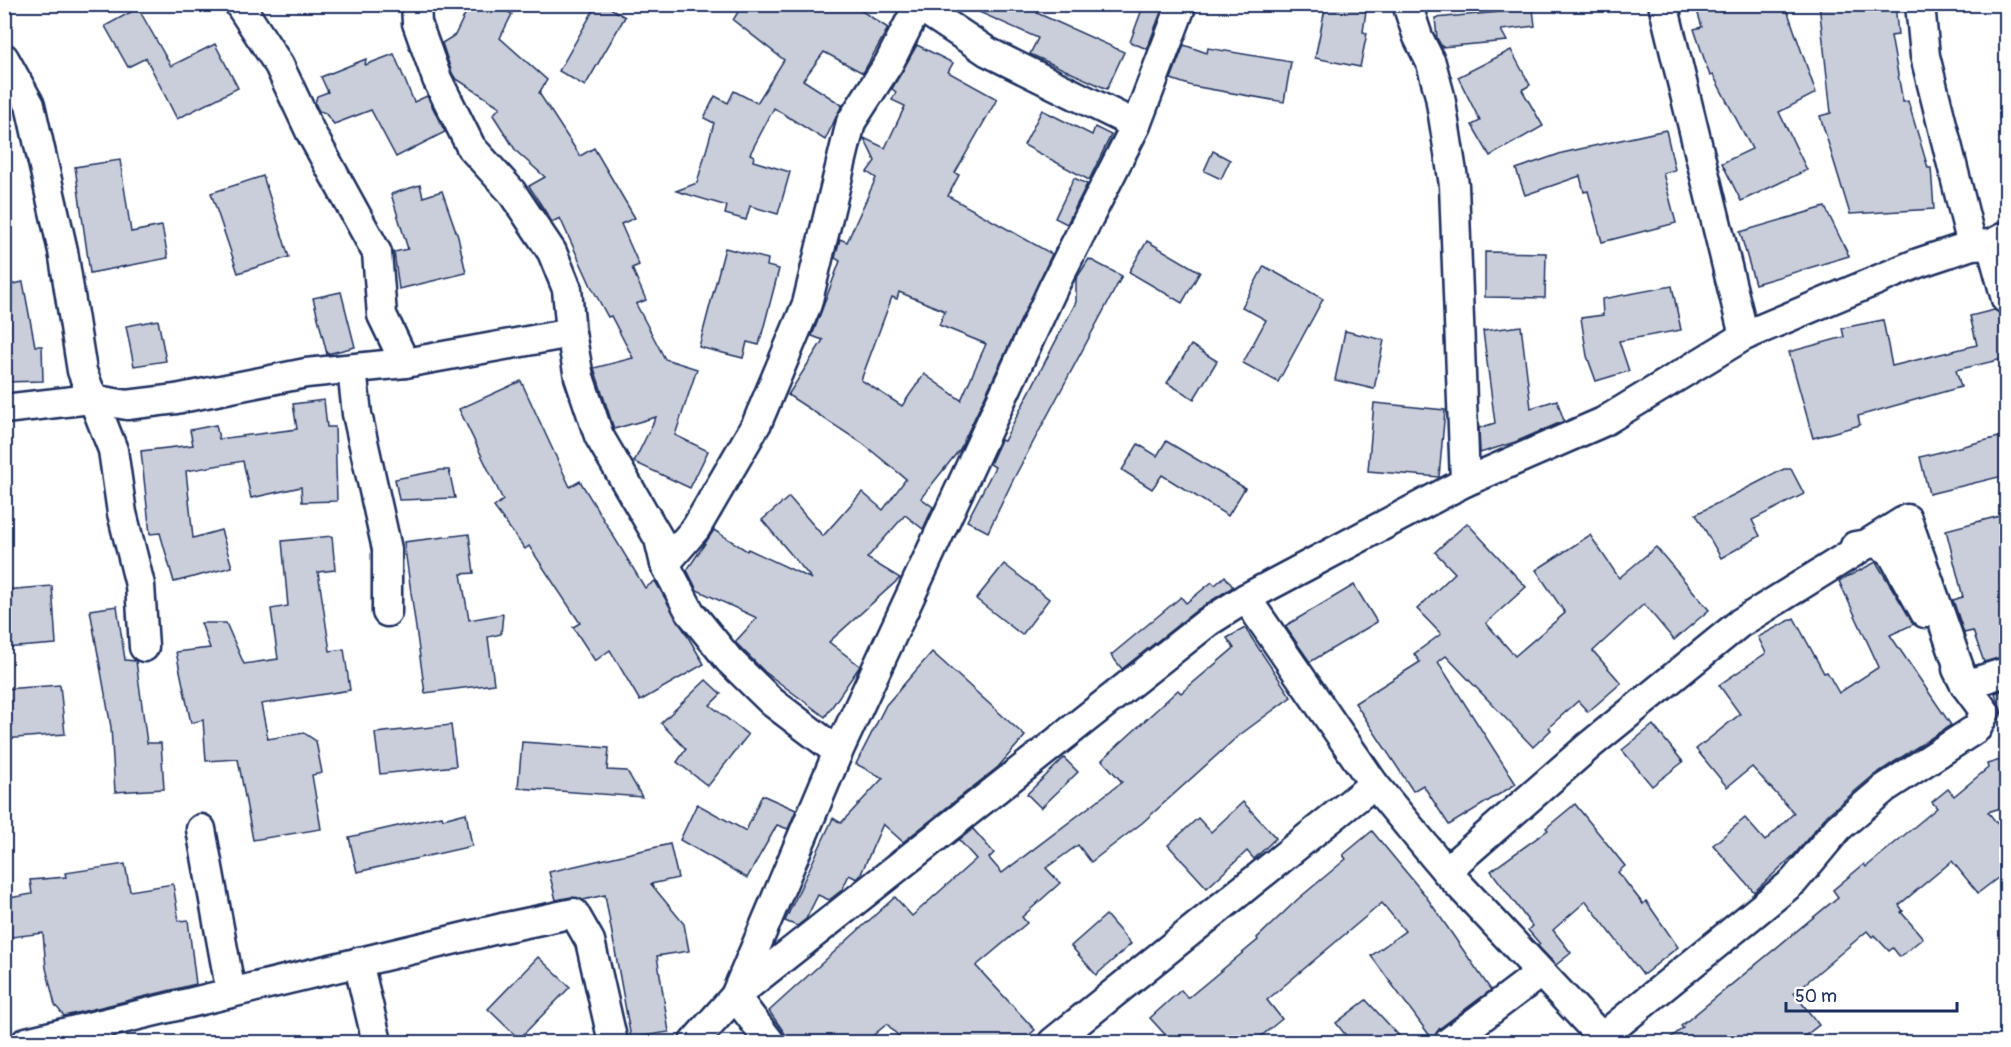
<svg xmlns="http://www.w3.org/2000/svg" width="2011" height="1047" font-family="Pangolin,sans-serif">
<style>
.building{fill:#caceda;stroke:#1b2f5e;stroke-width:1.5;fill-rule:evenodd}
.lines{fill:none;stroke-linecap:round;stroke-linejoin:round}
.minor-casing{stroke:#1b2f5e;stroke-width:33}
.minor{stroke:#fff;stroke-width:28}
</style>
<rect width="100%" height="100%" fill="#fff"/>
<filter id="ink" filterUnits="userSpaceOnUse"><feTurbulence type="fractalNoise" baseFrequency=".0167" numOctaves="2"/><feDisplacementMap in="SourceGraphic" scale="12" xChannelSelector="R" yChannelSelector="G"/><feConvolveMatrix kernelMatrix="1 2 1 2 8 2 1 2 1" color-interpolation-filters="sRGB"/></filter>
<g filter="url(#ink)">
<g class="building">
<polygon points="470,4 492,4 512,14 500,38 547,80 539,93 580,156 594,148 635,218 621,224 639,265 632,268 646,300 636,304 665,359 697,369 675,435 708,451 690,488 634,462 656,417 614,429 594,368 633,358 611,316 608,317 591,286 560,218 552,222 529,186 545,177 516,151 493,115 500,107 455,78 452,73 442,43 455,35"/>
<polygon points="597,4 604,4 625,17 585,86 559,71"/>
<polygon points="743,4 851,4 888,28 863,73 824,52 803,80 842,105 825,140 774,108 750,154 754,156 753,161 790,172 778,214 750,206 746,220 725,214 727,206 676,191 697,183 714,123 704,118 715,96 728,103 734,91 757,103 784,60 733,20"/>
<polygon points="961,4 1040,4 1037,13 1124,52 1107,89 1030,54 1038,38"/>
<polygon points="1144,4 1164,4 1147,49 1130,42"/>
<polygon points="1326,4 1367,4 1363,32 1367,33 1360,67 1315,58"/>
<polygon points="1695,4 1785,4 1816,93 1779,112 1807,170 1741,201 1722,163 1752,149 1713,75 1710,76 1694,29 1702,27"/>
<polygon points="1819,4 1895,4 1898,35 1891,36 1903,102 1908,101 1928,168 1931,168 1934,209 1850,214 1820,116 1831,113"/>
<polygon points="138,8 171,66 215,44 238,88 177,119 146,58 128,67 105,26"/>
<polygon points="1533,9 1535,26 1501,30 1507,41 1442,47 1437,38 1435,18"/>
<path d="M917 45 953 63 948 72 997 99 955 173 959 175 948 196 1052 254 960 449 921 498 933 507 923 529 905 515 867 558 900 578 829 642 860 666 825 717 765 672 735 642 757 618 697 590 687 570 714 530 747 551 748 549 812 579 762 520 789 497 823 536 862 492 883 510 906 479 862 443 788 395 823 340 812 336 840 261 835 258 840 239 847 242 876 178 867 172 875 161 864 138 885 148 905 106 892 100 896 92 892 89ZM899 292 945 311 939 325 986 344 961 400 924 374 902 406 861 380 892 297 897 299Z"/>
<polygon points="1184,45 1207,53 1208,48 1291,62 1284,102 1192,86 1171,79"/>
<polygon points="1511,50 1530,85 1522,90 1543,126 1490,156 1472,125 1480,121 1458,77"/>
<polygon points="394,54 414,102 427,96 445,132 396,157 371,110 334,124 325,113 319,111 315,103 317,96 328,92 321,77 366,59 365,65"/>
<polygon points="1042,110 1092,135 1095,127 1111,135 1089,180 1024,145"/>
<polygon points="1666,130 1675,170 1663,173 1676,223 1602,242 1588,191 1584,192 1580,176 1525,195 1516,169 1562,153"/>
<polygon points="1213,151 1230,160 1221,179 1204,171"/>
<polygon points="120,160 131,232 162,226 168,258 90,273 75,167"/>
<polygon points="263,176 289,257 238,273 211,193"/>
<polygon points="1074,178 1087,184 1067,224 1055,218"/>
<polygon points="420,185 423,197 442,191 458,237 466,273 399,289 394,252 408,249 391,194"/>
<polygon points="1825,207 1849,256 1755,284 1740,232"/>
<polygon points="1147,241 1200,272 1182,303 1129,272"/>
<polygon points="725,248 768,259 767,266 779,269 759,345 747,342 743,358 699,347"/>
<polygon points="1485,252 1546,253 1545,298 1485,297"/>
<polygon points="1089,259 1122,276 1013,480 988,532 967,521 995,467 990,464 1001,440 1004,441 1076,302 1076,279"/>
<polygon points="1264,266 1323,299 1278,382 1243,363 1266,320 1242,307"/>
<polygon points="23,282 35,346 42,346 43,381 4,382 4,286"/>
<polygon points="1672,286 1681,330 1619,341 1629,371 1596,381 1587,356 1581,318 1603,315 1602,299"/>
<polygon points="341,292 355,347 327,354 313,298"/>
<polygon points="1994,310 2007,315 2007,358 1956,370 1961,387 1858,416 1860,425 1813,438 1789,352 1844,337 1842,328 1883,320 1892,366 1977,345 1970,316"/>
<polygon points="158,320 166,361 134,366 126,326"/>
<polygon points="1521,326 1531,408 1557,400 1564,421 1515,442 1480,453 1479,428 1495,423 1483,331"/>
<polygon points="1345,331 1384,340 1374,389 1335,380"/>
<polygon points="1191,345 1217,361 1194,399 1167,383"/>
<polygon points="521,381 570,487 580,481 645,588 655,581 704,664 640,701 610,650 595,661 573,627 580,623 529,546 525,549 494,507 503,500 459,409"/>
<polygon points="324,400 327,427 335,427 337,501 302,502 301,487 251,498 243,461 186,471 193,538 221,530 232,567 174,582 160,533 150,534 141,451 193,445 190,430 216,425 219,439 297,429 293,404"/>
<polygon points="1374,403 1445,410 1439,477 1368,471"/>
<polygon points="2007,435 2007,475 1929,494 1920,457"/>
<polygon points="1166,441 1245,488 1228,516 1162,475 1152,489 1122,470 1138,444 1157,456"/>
<polygon points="1784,469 1791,469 1804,494 1752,520 1760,536 1721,558 1696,514"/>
<polygon points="441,470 449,470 455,498 399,500 395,479"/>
<polygon points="2007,514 2007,656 1984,662 1973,631 1964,633 1953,600 1963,597 1946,530"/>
<polygon points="1467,523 1526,587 1486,623 1515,656 1565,613 1536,570 1590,535 1619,578 1656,547 1709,610 1674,640 1644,604 1593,651 1621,683 1588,712 1578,701 1549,727 1551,730 1533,747 1446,656 1438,662 1516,784 1449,825 1423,785 1413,791 1355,703 1420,662 1414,654 1441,634 1417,609 1455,573 1435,552"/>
<polygon points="469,534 474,573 461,574 469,620 503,614 501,634 488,637 494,684 425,693 404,542"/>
<polygon points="332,536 335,570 318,572 330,651 344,649 350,690 261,704 268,739 304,733 316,741 322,773 312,775 321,829 253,840 238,759 206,761 203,720 191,723 176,652 210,648 201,623 226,623 244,664 278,659 271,609 288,606 282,541"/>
<polygon points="1876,562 1914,624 1890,635 1951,725 1874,775 1827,815 1795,854 1754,892 1713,845 1745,818 1765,841 1794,813 1752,767 1727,787 1696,749 1740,714 1719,685 1766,653 1758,637 1794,618 1824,673 1827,672 1839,693 1879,667 1839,581"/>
<polygon points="1004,564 1049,599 1022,635 976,599"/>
<polygon points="1225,576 1233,587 1198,609 1122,669 1111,655 1181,597 1186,603 1212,582 1215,585"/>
<polygon points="1354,585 1377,622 1310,662 1285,626"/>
<polygon points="52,586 56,644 4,648 4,590"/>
<polygon points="117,606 125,660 136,661 147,743 161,743 164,789 115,792 111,727 90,610"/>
<polygon points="1245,628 1291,697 1237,737 1142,823 1091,862 1078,845 1046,868 1060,883 1022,917 1027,923 976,966 1035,1030 1021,1042 904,1042 887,1024 865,1042 791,1042 769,1011 895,897 912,916 976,859 959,840 973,829 994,853 989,858 1002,873 1122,782 1102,760 1178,690 1181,693 1234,648 1227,638"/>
<polygon points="932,652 1025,736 998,767 903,842 883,824 860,876 857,879 849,875 842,890 829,900 818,895 806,919 797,926 785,921 833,818 841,823 883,778 856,764 886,705"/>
<polygon points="706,680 721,694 710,705 748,735 708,786 677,762 686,749 661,723"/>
<polygon points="60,685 65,734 4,739 4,689"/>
<polygon points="2007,689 2007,718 2004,719 1995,693"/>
<polygon points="451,725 456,766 380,774 375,733"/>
<polygon points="1653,725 1683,762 1652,786 1622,750"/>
<polygon points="522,742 609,748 607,770 627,771 642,797 518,788"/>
<polygon points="1064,758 1078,772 1041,808 1027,794"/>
<polygon points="2007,758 2007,806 1988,812 2007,836 2007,871 1978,893 1952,861 1899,905 1903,911 1901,912 1923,938 1900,957 1893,948 1889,951 1874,935 1872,937 1867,931 1794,993 1819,1025 1797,1042 1665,1042 1683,1028 1681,1026 1838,897 1833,890 1864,864 1866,867 1937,808 1932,802 1948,789 1954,796 1988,768 1987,764"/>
<polygon points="762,795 796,810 788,829 777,825 747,878 680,840 697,804 746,831"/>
<polygon points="1243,802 1276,838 1254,859 1247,851 1207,888 1168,845 1198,818 1211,832"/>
<polygon points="1575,804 1625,866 1618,872 1643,904 1646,901 1678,947 1643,975 1586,901 1553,930 1571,953 1556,965 1538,946 1540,944 1528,930 1532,926 1491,871 1548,830 1546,828"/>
<polygon points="466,813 472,846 357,872 349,837 442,816 443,819"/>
<polygon points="1372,831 1425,895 1491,990 1439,1029 1433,1040 1371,956 1405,931 1382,903 1267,1000 1282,1019 1254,1042 1172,1042 1150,1018 1181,990 1188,998 1258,940 1257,938 1298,899 1346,859 1343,855"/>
<polygon points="670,844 678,878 651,884 684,924 689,951 657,956 669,1032 631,1038 605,895 583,900 571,897 556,900 549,872"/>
<polygon points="125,864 130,891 173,884 179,921 188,920 196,984 64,1016 55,1005 46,968 43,933 4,938 4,899 32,894 30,880 66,877 65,873"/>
<polygon points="1106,915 1131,944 1096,975 1071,946"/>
<polygon points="538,957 570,987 519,1039 488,1009"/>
<polygon points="1366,1000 1405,1042 1351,1042 1336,1023"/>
</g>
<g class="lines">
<defs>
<g id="minor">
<polyline points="239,4 279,65 310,131 377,253 382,315 405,363"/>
<polyline points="416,4 417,23 437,79 471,147 511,191 552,252 567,289 571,333 579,377 599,436 659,539 665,564 690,612 729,660 772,702 838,752"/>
<polyline points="916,4 988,52 1136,125"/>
<polyline points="1407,4 1418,37 1431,63 1440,96 1454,185 1465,482"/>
<polyline points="1663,4 1744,336"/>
<polyline points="1920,4 1925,56 1972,245"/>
<polyline points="4,58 30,105 63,251 82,371 113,450 122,513 140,585 144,647"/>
<polyline points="1991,244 2006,299"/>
<polyline points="352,369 357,414 387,549 387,612"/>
<polyline points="4,409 91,399 127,405 176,399 306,373 405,363 571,333"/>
<polyline points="1855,546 1875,543 1890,550 1925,613"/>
<polyline points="665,564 696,528 757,423 807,304 851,122 889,63 918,6"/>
<polyline points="1246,598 1374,784 1446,871 1606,1042"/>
<polyline points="1957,669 1965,685 2006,672"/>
<polyline points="201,829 231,993"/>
<polyline points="1446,871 1590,745 1740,623 1907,519 1965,685 1985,712 1977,728 1885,788 1838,828 1794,881 1602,1037"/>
<polyline points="358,962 377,1042"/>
<polyline points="26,1042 502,928 574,913 590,941 613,1042"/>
<polyline points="694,1042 735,996 838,752 1054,286 1136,125 1182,4"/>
<polyline points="770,1042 735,996 1208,622 1246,598 1465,482 1603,422 1744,336 1918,263 1972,245 1991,244 2006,236"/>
<polyline points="1053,1042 1374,784"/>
<polyline points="1449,1042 1540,973"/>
</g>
</defs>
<use href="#minor" class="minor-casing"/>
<use href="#minor" class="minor"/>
</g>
</g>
<rect width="2011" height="1047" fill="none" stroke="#fff" stroke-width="24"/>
<rect x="12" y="12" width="1987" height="1023" fill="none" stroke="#1b2f5e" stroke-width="2" filter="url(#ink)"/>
<path d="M1786 1002v9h171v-9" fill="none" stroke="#1b2f5e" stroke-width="3"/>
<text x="1795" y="1002" font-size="18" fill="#1b2f5e" stroke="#ffffff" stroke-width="4.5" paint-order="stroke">50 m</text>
</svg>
